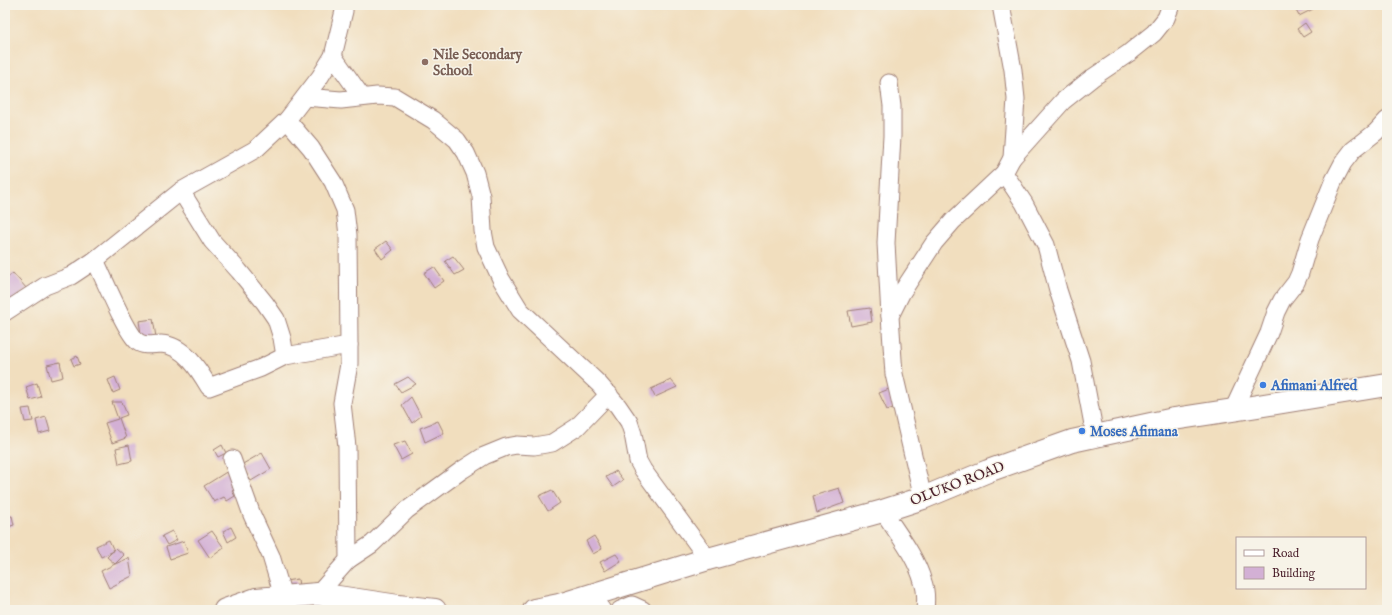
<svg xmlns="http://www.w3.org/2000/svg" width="1392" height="615" font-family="'IM FELL English',serif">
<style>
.building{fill:#d3b0d5}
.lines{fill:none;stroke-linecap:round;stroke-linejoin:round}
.minor-casing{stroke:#9e7e74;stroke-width:19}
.major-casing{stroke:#9e7e74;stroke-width:24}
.minor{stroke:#fff;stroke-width:17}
.major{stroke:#fff;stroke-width:22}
.education-dot{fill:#8d6e63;stroke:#f7f3e8;stroke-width:1.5}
.shop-dot{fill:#3f7fe0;stroke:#f7f3e8;stroke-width:1.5}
.labels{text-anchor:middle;stroke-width:3;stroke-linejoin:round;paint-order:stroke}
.education-label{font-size:14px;font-weight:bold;fill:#785e54;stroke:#f7f3e8;text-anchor:start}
.shop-label{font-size:14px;font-weight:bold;fill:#366cbe;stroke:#f7f3e8;text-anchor:start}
.street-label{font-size:14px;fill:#4a1f2b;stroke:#f7f3e8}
</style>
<rect width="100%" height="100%" fill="#f7f3e8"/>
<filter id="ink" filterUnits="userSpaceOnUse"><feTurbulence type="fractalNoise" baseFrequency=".025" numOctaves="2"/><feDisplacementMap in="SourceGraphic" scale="8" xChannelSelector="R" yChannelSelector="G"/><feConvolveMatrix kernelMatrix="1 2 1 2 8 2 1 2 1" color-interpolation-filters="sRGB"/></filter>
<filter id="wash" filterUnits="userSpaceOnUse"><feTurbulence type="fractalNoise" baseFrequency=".012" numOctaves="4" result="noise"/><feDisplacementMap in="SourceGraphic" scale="16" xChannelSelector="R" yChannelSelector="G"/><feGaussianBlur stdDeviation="0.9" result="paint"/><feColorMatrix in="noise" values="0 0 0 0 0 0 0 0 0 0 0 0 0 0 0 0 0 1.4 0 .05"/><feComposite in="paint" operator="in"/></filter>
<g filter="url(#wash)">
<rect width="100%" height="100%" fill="#f1debe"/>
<g id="blocks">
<g class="building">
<polygon points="1293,5 1311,5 1313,9 1299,16"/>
<polygon points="1305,23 1311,32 1303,37 1297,29"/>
<polygon points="386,241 393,250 382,259 375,249"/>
<polygon points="453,256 464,270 455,275 445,261"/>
<polygon points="434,267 444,281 434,288 424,273"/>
<polygon points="13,273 27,289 5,308 5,276 7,278"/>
<polygon points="870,308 872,322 851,326 848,311"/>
<polygon points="153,319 156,337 142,340 139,321"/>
<polygon points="77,356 80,364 74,366 71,359"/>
<polygon points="60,362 63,377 51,380 47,365"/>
<polygon points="115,377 120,390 113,393 108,380"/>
<polygon points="408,377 416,384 401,392 395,384"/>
<polygon points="671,380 677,387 655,397 651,389"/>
<polygon points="37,383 41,397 30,400 26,387"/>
<polygon points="889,389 897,407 887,410 879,393"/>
<polygon points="411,397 421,416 412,423 402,405"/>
<polygon points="112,402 122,402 127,415 119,418 126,438 112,443 105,423 118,419"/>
<polygon points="30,408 33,421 25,422 22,409"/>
<polygon points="46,417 50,431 39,434 36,420"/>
<polygon points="438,421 444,433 425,442 420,428"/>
<polygon points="405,441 412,454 401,460 393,445"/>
<polygon points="129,445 132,461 119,464 116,448"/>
<polygon points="222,445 226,453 218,457 214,450"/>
<polygon points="262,453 271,469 251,481 241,465"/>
<polygon points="228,471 237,488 232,491 235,496 227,501 224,497 214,502 204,486"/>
<polygon points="616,471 623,480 613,487 606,477"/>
<polygon points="839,488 844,503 817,513 813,496"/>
<polygon points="552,490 560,503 548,511 539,496"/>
<polygon points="12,516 14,525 5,528 5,517"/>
<polygon points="231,527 236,537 228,542 223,531"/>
<polygon points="172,531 177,540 167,545 162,536"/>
<polygon points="212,531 224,548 210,558 198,540"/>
<polygon points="594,536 602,549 593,554 586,541"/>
<polygon points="109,540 114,551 101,557 96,546"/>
<polygon points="184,541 188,553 170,559 166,547"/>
<polygon points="116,548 124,555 115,564 129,558 132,576 109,588 101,571 115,564 107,557"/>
<polygon points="616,554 621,561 605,571 600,562"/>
<polygon points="298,579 299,587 286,589 285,581"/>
</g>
</g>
</g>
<g filter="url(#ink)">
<use href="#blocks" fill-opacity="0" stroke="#9e7e74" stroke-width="1"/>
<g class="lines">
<defs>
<g id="minor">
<polyline points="333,56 362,97"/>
<polyline points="889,83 892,106 892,136 886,243 890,316"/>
<polyline points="305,97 341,100 377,96 395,97 433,120 457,140 466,153 475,173 481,196 483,231 486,247 501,279 520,310 599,384 618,406 629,422 633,434 638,461 643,470 708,559"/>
<polyline points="287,120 311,148 333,182 345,210 348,235 349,345"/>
<polyline points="1012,158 1063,101 1092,78 1129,53 1154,33 1166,18 1171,5"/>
<polyline points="1004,173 1024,203 1046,245 1058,290 1081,361 1095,435"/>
<polyline points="181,191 212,241 239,271 265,303 276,319 282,338 285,356"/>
<path d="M95 260C103 276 126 333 138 342 145 347 153 344 161 344 184 345 199 370 209 387L261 368 285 356 349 345V364L342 403 347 447 348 560 318 594"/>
<polyline points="5,312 45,286 71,276 95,260 181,191 256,149 287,120 320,77 333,56 344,11 344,5"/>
<polyline points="1233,410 1269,333 1276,312 1282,300 1296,282 1300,273 1310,239 1333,182 1343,163 1353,150 1376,132 1387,120"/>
<polyline points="232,459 252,515 271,556 283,596"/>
<polyline points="923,498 894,374 890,316 902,292 934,243 953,221 1004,173 1012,158 1016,99 1013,70 1001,5"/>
<path d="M883 511C897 533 916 556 923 582 926 590 926 601 925 610"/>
<polyline points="348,560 372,544 407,510 462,470 484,456 506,447 517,445 534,446 552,443 577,427 609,394"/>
<polyline points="591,595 602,610"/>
<polyline points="620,610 632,605 643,610"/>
</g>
<g id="major">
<polyline points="225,610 256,599 318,594 398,606 435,610"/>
<polyline points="534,610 559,605 708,559 883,511 923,498 988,471 1072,441 1174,419 1233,410 1387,385"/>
</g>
</defs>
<use href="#minor" class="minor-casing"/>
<use href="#major" class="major-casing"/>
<use href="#minor" class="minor"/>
<use href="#major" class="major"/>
</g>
</g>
<circle class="education-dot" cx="425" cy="62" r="4"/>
<g class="shop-dot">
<circle cx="1263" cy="385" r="4"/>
<circle cx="1082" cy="431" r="4"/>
</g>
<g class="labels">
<g class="education-label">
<text x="433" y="59">Nile Secondary<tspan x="433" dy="16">School</tspan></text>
</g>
<g class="shop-label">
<text x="1271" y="390">Afimani Alfred</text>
<text x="1090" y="436">Moses Afimana</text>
</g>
<g class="street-label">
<text transform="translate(957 483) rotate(-21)" y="5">OLUKO ROAD</text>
</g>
</g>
<rect width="1392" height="615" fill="none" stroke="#f7f3e8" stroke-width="20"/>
<rect x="1236" y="537" width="130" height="52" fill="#f7f3e8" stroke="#b29e9c"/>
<rect x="1244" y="550" width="20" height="6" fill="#ffffff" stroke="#b29e9c"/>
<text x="1272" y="557" font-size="12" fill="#4a1f2b">Road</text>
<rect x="1244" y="567" width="20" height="12" fill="#d3b0d5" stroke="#b29e9c"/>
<text x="1272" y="577" font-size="12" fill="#4a1f2b">Building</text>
</svg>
